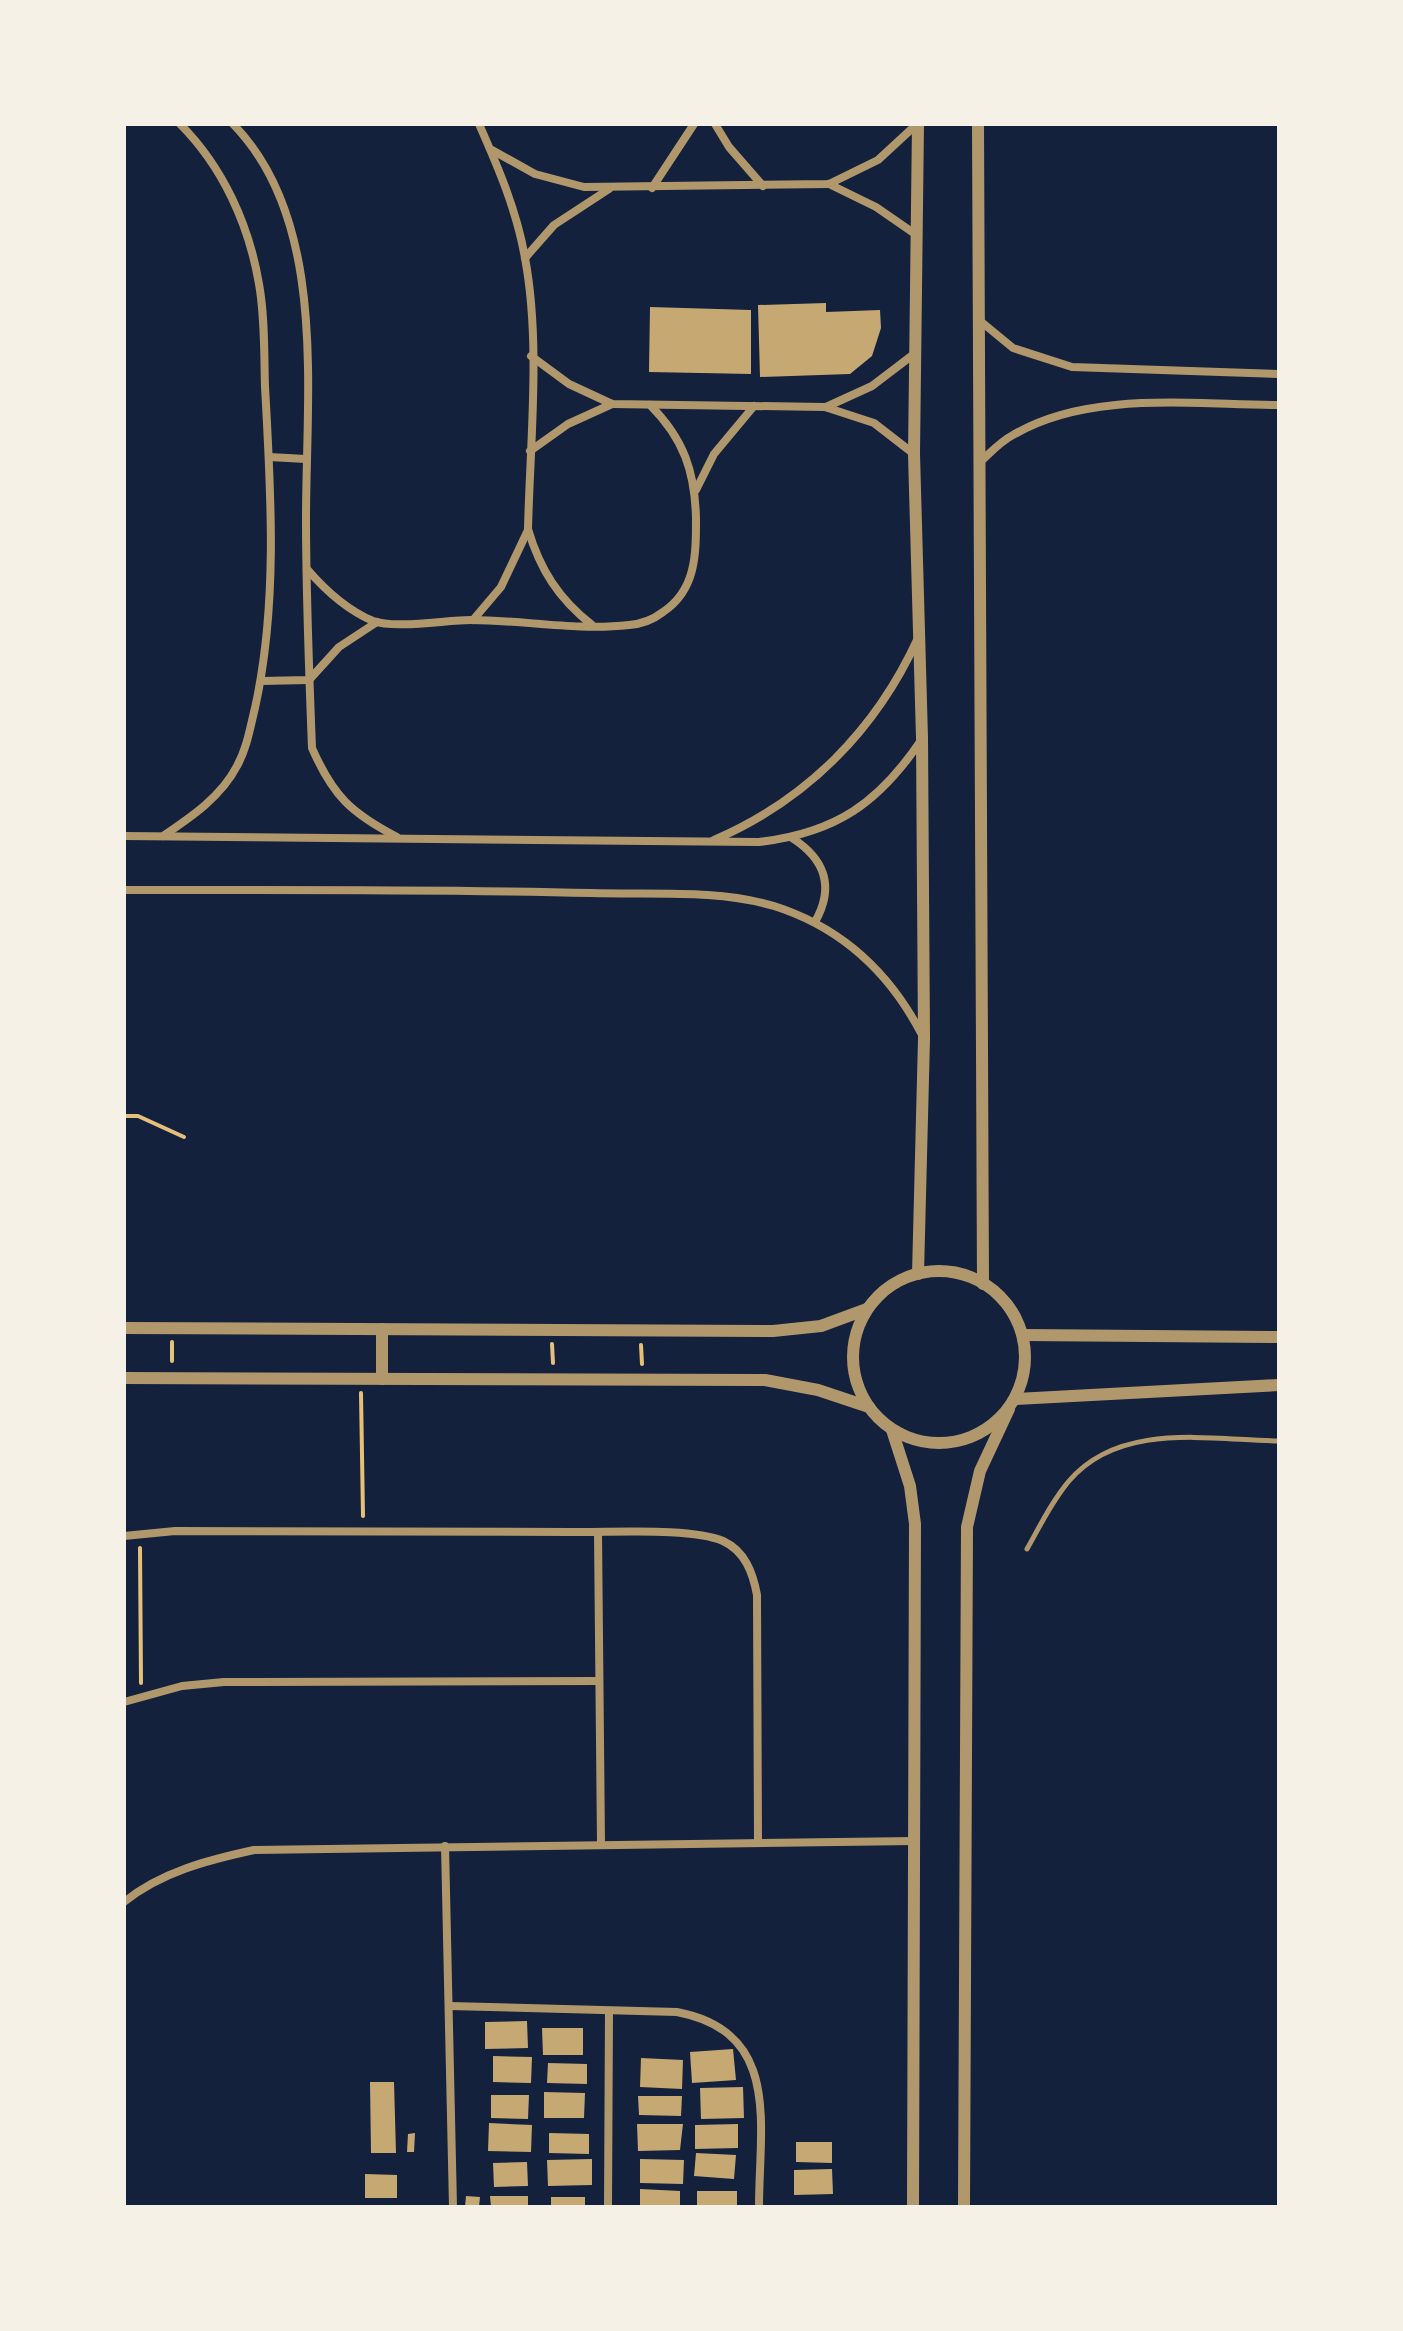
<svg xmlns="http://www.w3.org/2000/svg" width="1403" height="2331" font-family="Barlow,sans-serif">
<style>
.building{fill:#c6a872}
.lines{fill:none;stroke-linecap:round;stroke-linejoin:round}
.path{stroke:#e5c07b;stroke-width:4}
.service{stroke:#b1986c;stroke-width:5}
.minor{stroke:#b1986c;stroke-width:8}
.tertiary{stroke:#b1986c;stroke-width:12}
</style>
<rect width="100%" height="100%" fill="#14213d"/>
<g class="building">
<polygon points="826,303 826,312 880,310 881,328 872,356 850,374 760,377 758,305"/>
<polygon points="650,307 751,310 751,374 649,372"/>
<polygon points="527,2021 528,2048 485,2049 485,2022"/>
<polygon points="542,2028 583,2028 583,2055 543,2055"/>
<polygon points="733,2049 736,2080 692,2083 690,2052"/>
<polygon points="493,2056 532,2057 531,2083 493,2082"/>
<polygon points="641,2058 683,2060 682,2089 640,2087"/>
<polygon points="548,2063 587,2064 587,2084 547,2083"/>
<polygon points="370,2082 394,2082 396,2153 371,2153"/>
<polygon points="743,2087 744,2118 701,2119 700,2088"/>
<polygon points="544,2092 585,2093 584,2118 544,2118"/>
<polygon points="491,2095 529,2095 528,2119 491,2118"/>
<polygon points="638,2096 682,2096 681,2116 639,2115"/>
<polygon points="489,2123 532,2125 531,2152 488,2151"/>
<polygon points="637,2124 683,2124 680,2150 638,2151"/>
<polygon points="738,2124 738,2148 695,2149 695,2125"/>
<polygon points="415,2133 414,2152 407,2152 408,2134"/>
<polygon points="549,2133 589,2134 589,2154 549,2153"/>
<polygon points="796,2142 832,2142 832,2163 796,2162"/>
<polygon points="696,2153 736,2155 734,2179 694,2176"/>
<polygon points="592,2159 592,2185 548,2186 547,2160"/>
<polygon points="640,2159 684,2160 683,2184 640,2183"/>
<polygon points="527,2162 528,2186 494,2187 493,2163"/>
<polygon points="832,2169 833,2194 794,2195 794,2170"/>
<polygon points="365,2174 397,2175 397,2198 365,2198"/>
<polygon points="640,2189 680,2191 680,2207 640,2207"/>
<rect x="697" y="2191" width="40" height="16"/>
<polygon points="466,2196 480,2197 479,2207 465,2207"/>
<polygon points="490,2196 528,2196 528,2207 491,2207"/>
<rect x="551" y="2197" width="34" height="10"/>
</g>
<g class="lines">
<g class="path">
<polyline points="124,1116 138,1116 184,1137"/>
<polyline points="172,1342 172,1361"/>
<polyline points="552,1344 553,1363"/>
<polyline points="641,1345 642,1364"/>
<polyline points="361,1393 363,1516"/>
<polyline points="140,1548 141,1683"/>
</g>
<path class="service" d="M1027 1549C1040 1526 1052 1501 1069 1481 1120 1421 1210 1440 1279 1441"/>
<g class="minor">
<path d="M233 124C328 221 306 392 306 518 306 595 309 671 312 748 333 796 351 813 397 837"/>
<path d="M479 124C498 167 517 211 525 258 541 343 530 443 528 529 540 570 559 599 592 625"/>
<polyline points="715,124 729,147 763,186"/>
<polyline points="492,150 535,174 584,187 829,184 878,160 917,124"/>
<polyline points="829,184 876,207 918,236"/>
<polyline points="652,188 694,124"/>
<polyline points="525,258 554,225 609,189"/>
<polyline points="979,320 1013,348 1072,367 1279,374"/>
<polyline points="531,356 569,384 612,404 825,407 874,423 914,454"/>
<polyline points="826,407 872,386 914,354"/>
<polyline points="530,451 568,424 612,404"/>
<polyline points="269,457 306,459"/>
<path d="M980 462C990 453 1001 441 1013 435 1089 390 1194 405 1279 405"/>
<polyline points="696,490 714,454 754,406"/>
<path d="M307 569C325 590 347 610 373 621 395 629 446 620 471 620 523 620 577 631 629 625 641 624 654 619 663 612 696 590 696 555 696 519 695 472 684 439 650 405"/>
<polyline points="473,620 501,587 528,530"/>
<polyline points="261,681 309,680 339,647 377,622"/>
<path d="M124 836 759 842C836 833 879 803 922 739"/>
<path d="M163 836C191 817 221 797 237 766 247 748 250 728 255 708 278 604 271 493 265 387 264 354 265 317 259 284 249 225 223 167 180 124"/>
<path d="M792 838C825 859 835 887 815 922"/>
<path d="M714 840C807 800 876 730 918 638"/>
<path d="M124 890C280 890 436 889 592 893 651 895 717 889 774 906 840 927 889 972 921 1033"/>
<polyline points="598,1533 601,1844"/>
<path d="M124 1536 175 1531C307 1531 439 1531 571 1532 609 1533 690 1527 723 1541 745 1551 753 1573 757 1595L758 1843"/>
<polyline points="124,1702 182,1686 224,1682 599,1681"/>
<polyline points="445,1846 453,2207"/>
<path d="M124 1902C161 1872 208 1860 254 1850L914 1841"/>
<path d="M449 2006 677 2012C782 2032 759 2125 759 2207"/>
<polyline points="608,2207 609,2011"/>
</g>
<g class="tertiary">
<polyline points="918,124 914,454 922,738 924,1039 918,1274"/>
<polyline points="978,124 983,1284"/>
<circle cx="939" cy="1357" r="86"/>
<polyline points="124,1328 773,1331 821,1326 867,1309"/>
<polyline points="382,1329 382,1379"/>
<polyline points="1023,1335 1279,1337"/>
<polyline points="124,1378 765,1380 818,1390 869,1407"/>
<polyline points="1015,1399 1279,1385"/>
<polyline points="892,1430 910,1486 915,1524 913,2207"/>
<polyline points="964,2207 967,1527 980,1471 1009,1409"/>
</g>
</g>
<rect width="1403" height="2331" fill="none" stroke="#f6f1e7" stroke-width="252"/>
</svg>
